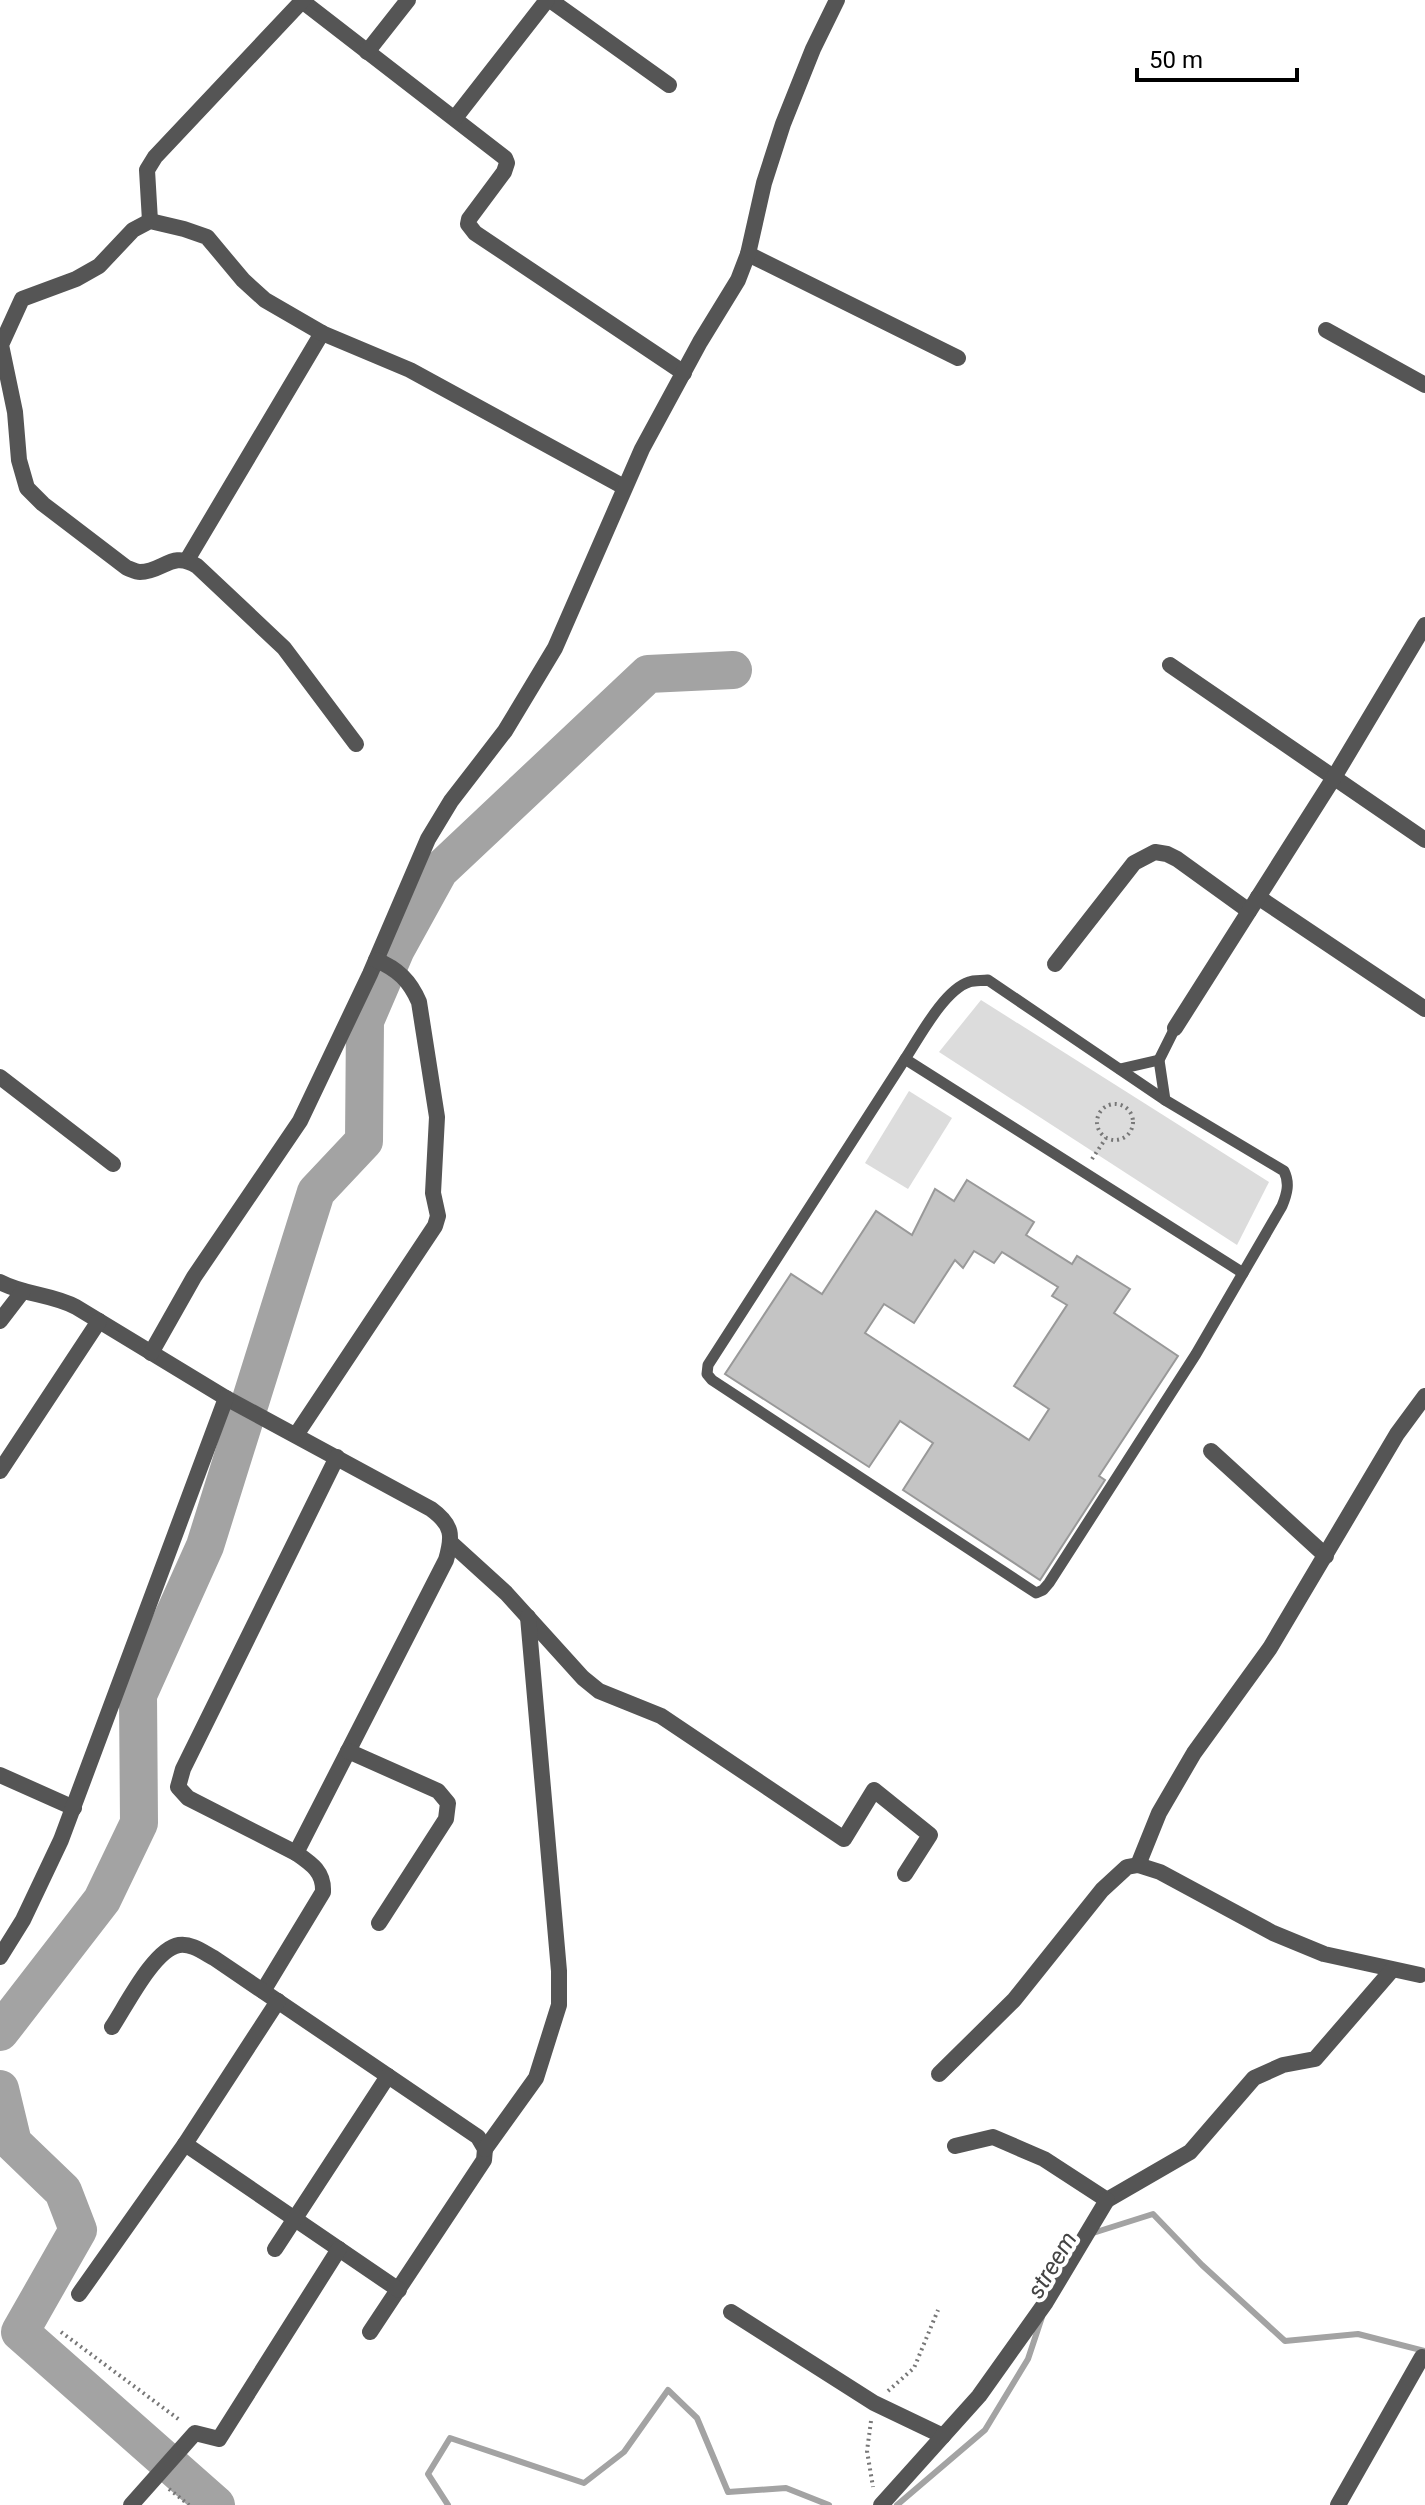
<svg xmlns="http://www.w3.org/2000/svg" width="1425" height="2505" font-family="Roboto,sans-serif">
<style>
.green{fill:#dcdcdc}
.lines{fill:none;stroke-linecap:round;stroke-linejoin:round}
.stream{stroke:#a3a3a3;stroke-width:6}
.river{stroke:#a3a3a3;stroke-width:38}
.building{fill:#c4c4c4;stroke:#999;stroke-width:2;fill-rule:evenodd}
.path{stroke:#777;stroke-width:4;stroke-dasharray:2 4;stroke-linecap:butt}
.service{stroke:#555;stroke-width:11}
.minor{stroke:#555;stroke-width:16}
.labels{text-anchor:middle;stroke-width:8;stroke-linejoin:round;paint-order:stroke}
.water-label{font-size:24px;font-style:italic;fill:#444;stroke:#fff}
</style>
<rect width="100%" height="100%" fill="#fff"/>
<g class="green">
<polygon points="981,1000 1269,1182 1237,1245 939,1052"/>
<polygon points="909,1091 952,1118 908,1189 865,1163"/>
</g>
<g class="lines">
<g class="stream">
<polyline points="1093,2233 1153,2214 1202,2265 1285,2341 1358,2334 1425,2351"/>
<polyline points="448,2505 428,2474 450,2438 584,2483 624,2452 668,2390 697,2418 728,2492 786,2488 829,2505"/>
<polyline points="897,2505 985,2430 1028,2359 1042,2317"/>
</g>
<g class="river">
<polyline points="0,2032 102,1900 139,1823 138,1695 205,1546 316,1192 364,1141 365,1021 396,949 439,871 648,674 733,670"/>
<polyline points="0,2089 13,2143 63,2191 78,2230 20,2332 216,2505"/>
</g>
</g>
<path class="building" d="M967 1180 1034 1222 1026 1235 1072 1264 1077 1256 1130 1289 1114 1313 1178 1356 1099 1476 1105 1480 1040 1580 903 1490 933 1443 900 1421 869 1467 725 1374 791 1274 822 1294 876 1211 912 1235 935 1189 954 1201ZM974 1251 994 1263 1002 1252 1058 1287 1052 1296 1067 1305 1014 1386 1049 1409 1029 1440 865 1333 884 1304 914 1323 955 1260 963 1268Z"/>
<g class="lines">
<g class="path">
<circle cx="1115" cy="1122" r="18"/>
<polyline points="1092,1159 1106,1138"/>
<polyline points="61,2332 181,2421"/>
<polyline points="888,2391 914,2368 938,2310"/>
<polyline points="871,2421 867,2451 873,2487"/>
<polyline points="169,2489 189,2505"/>
</g>
<g class="service">
<path d="M905 1059 708 1365 707 1374 712 1380 1036 1593 1043 1590 1049 1583 1196 1354 1282 1206C1287 1194 1290 1183 1284 1171L1165 1100 1159 1060 1175 1028"/>
<polyline points="1120,1069 1159,1060"/>
<path d="M1165 1100 988 980C982 981 974 980 969 982 944 990 919 1038 905 1059L1243 1273"/>
</g>
<g class="minor">
<polyline points="550,0 669,85"/>
<polyline points="302,1 505,158 507,163 504,172 469,219 468,224 475,233 684,373"/>
<polyline points="367,52 408,0"/>
<polyline points="455,118 547,0"/>
<polyline points="150,221 147,170 155,157 303,0"/>
<polyline points="748,254 958,358"/>
<polyline points="1326,330 1425,385"/>
<polyline points="187,560 322,333"/>
<polyline points="1170,665 1425,840"/>
<path d="M356 744 284 648 197 566C172 550 163 572 140 572 135 572 131 569 127 568L43 504 27 488 19 460 15 412 1 345 22 299 76 279 99 266 133 230 150 221 184 229 207 237 243 280 265 300 322 333 410 370 624 487"/>
<polyline points="1258,897 1425,1009"/>
<polyline points="1055,964 1134,863 1155,852 1167,854 1177,859 1249,911"/>
<polyline points="1175,1028 1333,779 1425,625"/>
<polyline points="0,1077 113,1164"/>
<path d="M0 1282C24 1295 52 1294 76 1307L226 1398 431 1509C453 1525 453 1536 446 1560L296 1853C312 1864 324 1872 323 1892L263 1991"/>
<polyline points="0,1321 23,1291"/>
<polyline points="151,1353 194,1277 300,1121 370,974 428,839 451,801 505,731 555,648 642,449 700,342 738,280 748,254 764,183 783,124 813,49 837,0"/>
<path d="M296 1435 435 1226 438 1216 433 1193 437 1117 419 1002C410 981 398 969 376 960"/>
<polyline points="1211,1451 1326,1556"/>
<polyline points="0,1471 99,1321"/>
<polyline points="451,1543 506,1593 583,1678 599,1691 661,1716 844,1839 874,1790 930,1835 905,1874"/>
<polyline points="348,1751 438,1791 448,1803 446,1819 379,1923"/>
<polyline points="0,1775 74,1808"/>
<polyline points="296,1853 188,1798 178,1787 183,1769 337,1457"/>
<polyline points="1138,1865 1159,1813 1194,1753 1270,1648 1397,1434 1425,1396"/>
<polyline points="0,1957 23,1920 61,1840 226,1398"/>
<path d="M112 2027C126 2006 154 1949 179 1945 191 1943 203 1952 214 1958L478 2137 485 2149 484 2160 370 2332"/>
<polyline points="939,2074 1014,2000 1102,1890 1127,1867 1138,1865 1160,1872 1273,1933 1324,1954 1420,1975"/>
<polyline points="185,2144 399,2290"/>
<polyline points="955,2146 993,2137 1044,2159 1107,2200 1190,2152 1254,2078 1283,2065 1315,2059 1392,1970"/>
<polyline points="485,2149 536,2078 559,2005 559,1971 528,1617"/>
<polyline points="275,2249 388,2076"/>
<polyline points="79,2294 185,2144 278,2001"/>
<polyline points="731,2312 874,2403 943,2436"/>
<polyline points="131,2505 195,2433 219,2439 339,2249"/>
<polyline points="881,2505 979,2396 1046,2302 1107,2200"/>
<polyline points="1338,2505 1422,2357"/>
</g>
</g>
<g class="labels">
<g class="water-label">
<text transform="translate(1052 2265) rotate(-59)" y="8">streem</text>
</g>
</g>
<path d="M1137 68v12h160v-12" fill="none" stroke="#000000" stroke-width="4"/>
<text x="1149" y="68" font-size="24" fill="#000000" stroke="#ffffff" stroke-width="6" paint-order="stroke">50 m</text>
</svg>
